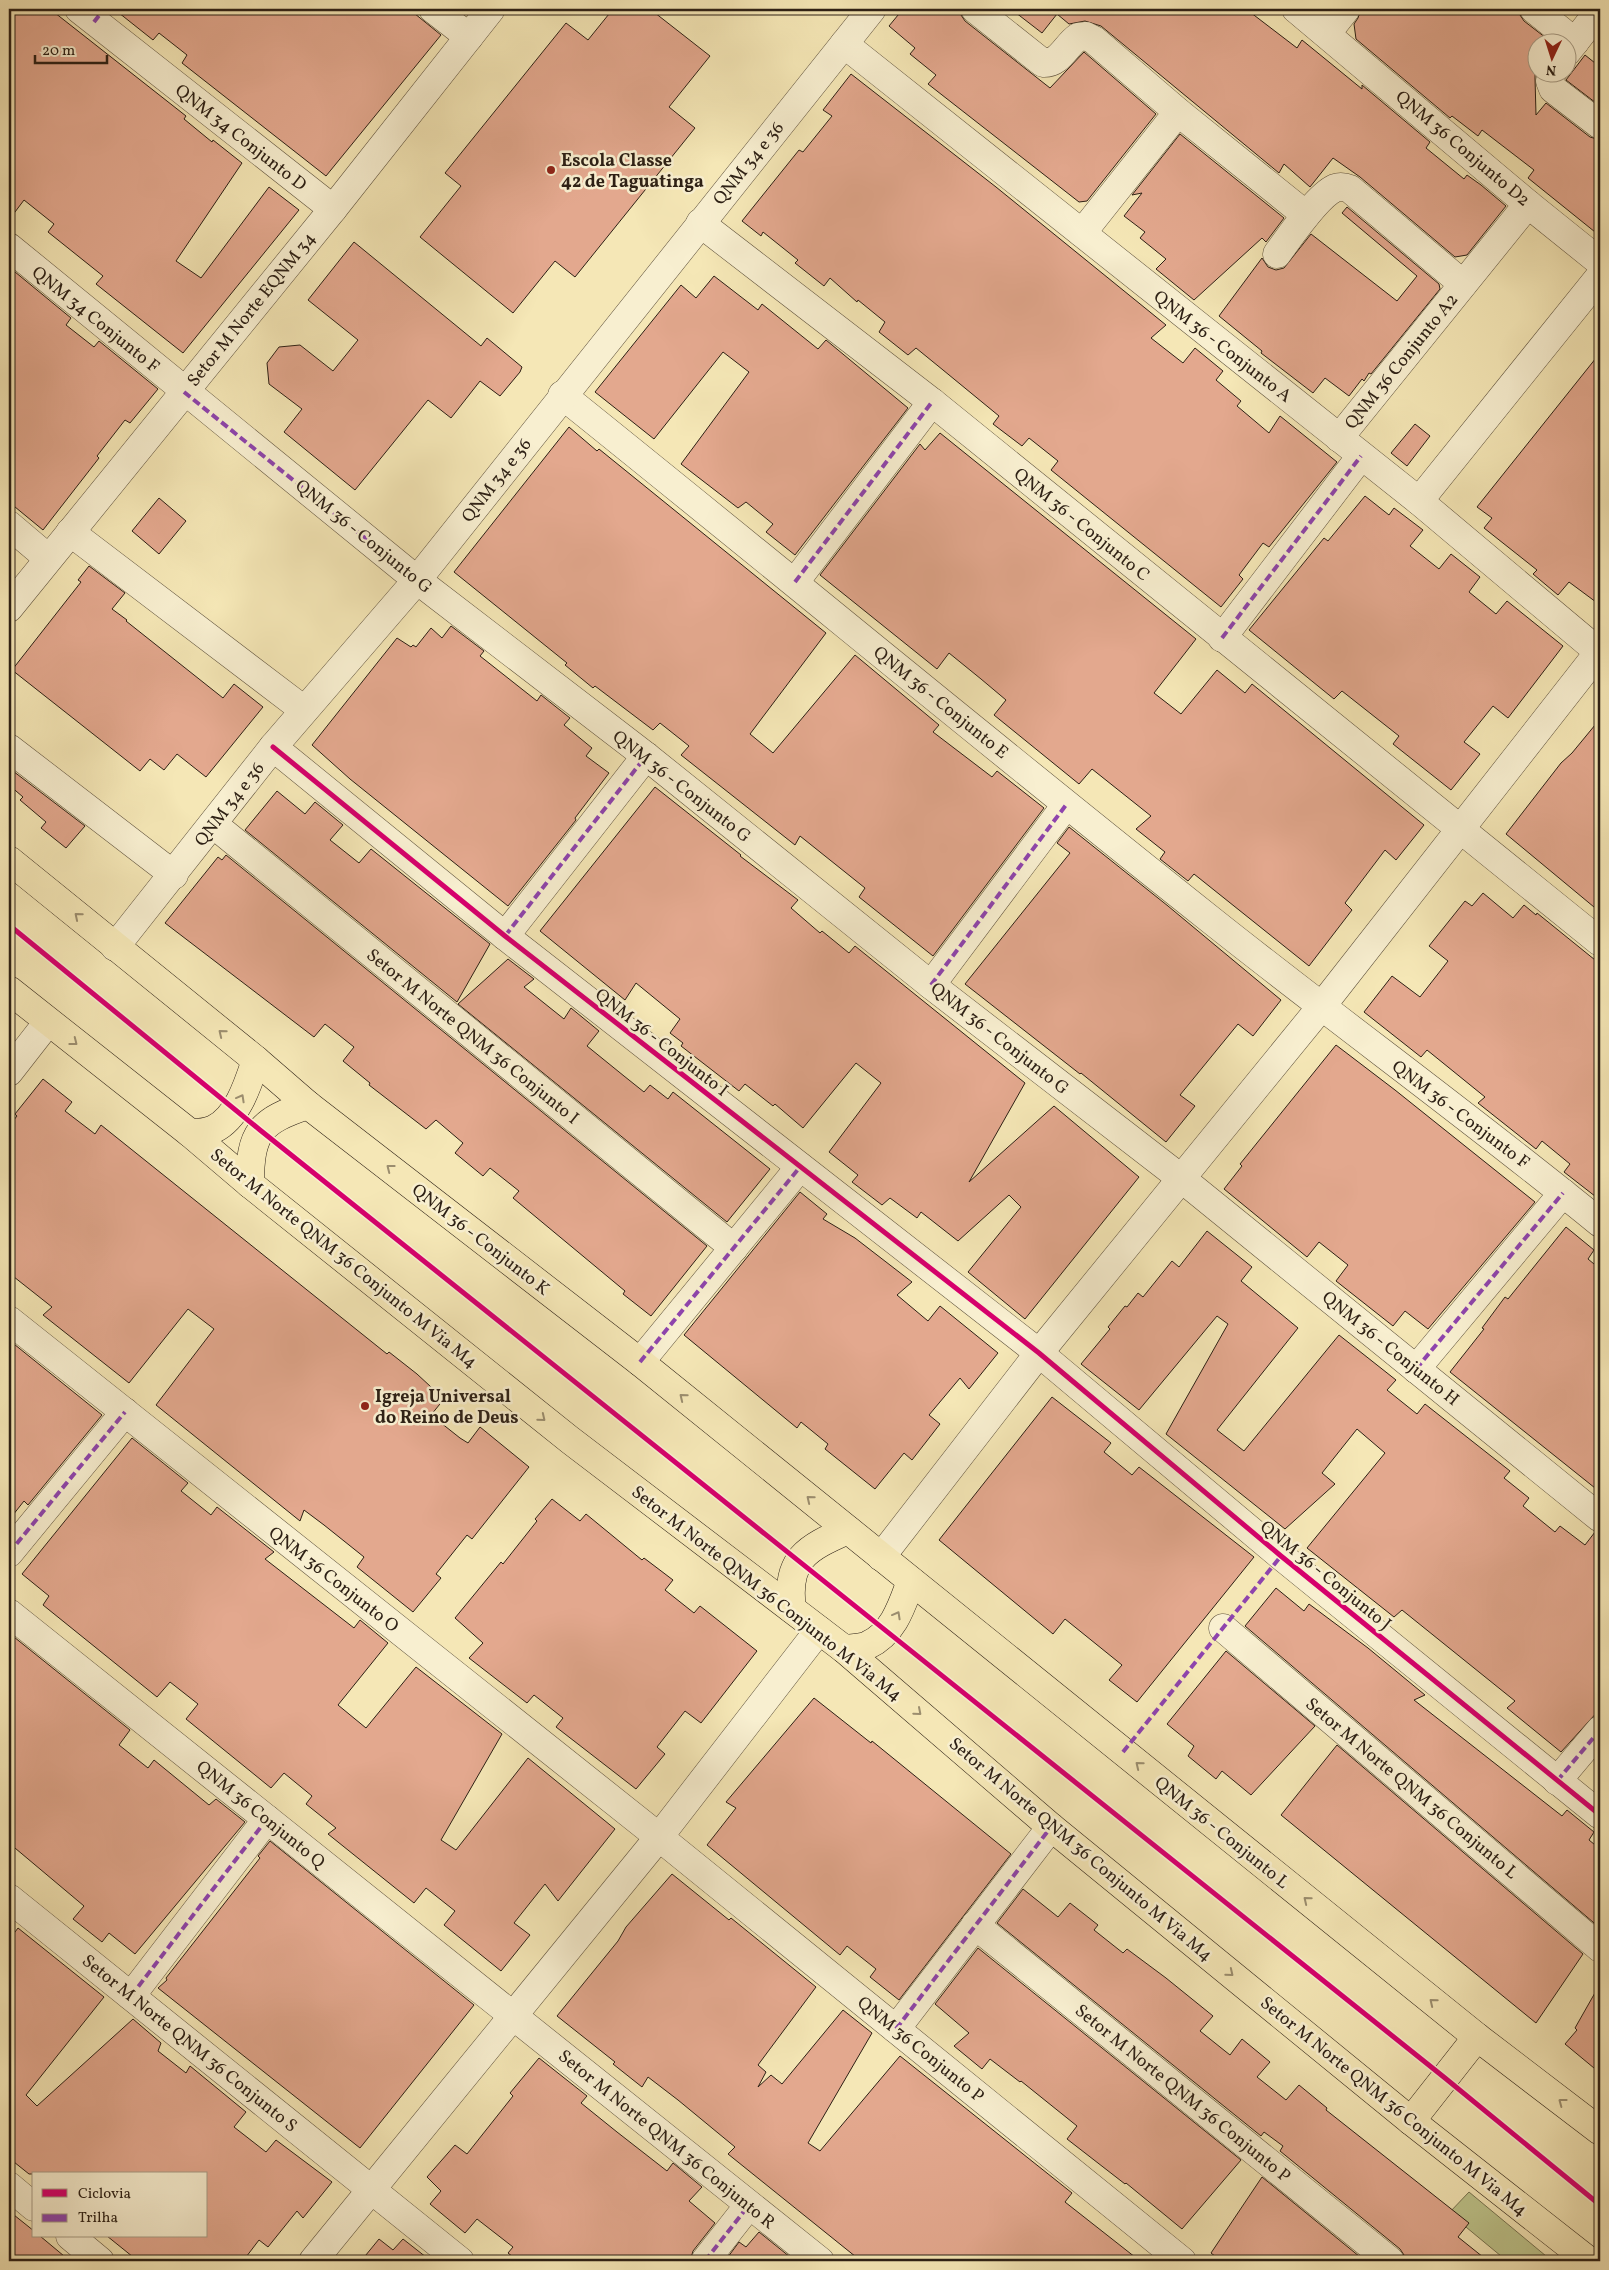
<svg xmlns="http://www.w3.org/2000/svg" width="1609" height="2270" font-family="Vollkorn,serif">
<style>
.green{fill:#bec58c;stroke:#767250}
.building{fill:#e3a88e;stroke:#2d2015}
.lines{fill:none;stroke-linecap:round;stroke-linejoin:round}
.minor-casing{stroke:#5f523d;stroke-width:29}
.major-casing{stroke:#2d2015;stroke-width:29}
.minor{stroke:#f8efd0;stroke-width:28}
.major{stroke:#f5e7b6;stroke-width:28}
.quiet{stroke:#8e44ad;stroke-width:4;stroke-dasharray:8 4;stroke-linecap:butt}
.cycleway-casing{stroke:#f8efd0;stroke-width:8}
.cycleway{stroke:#d6006c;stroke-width:5}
.oneway{stroke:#9b8d6e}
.poi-dot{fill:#8f2418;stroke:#f8efd0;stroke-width:2}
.labels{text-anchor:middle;stroke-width:5;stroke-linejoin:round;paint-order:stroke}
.street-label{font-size:18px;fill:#2d2015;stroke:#f8efd0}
.poi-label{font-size:18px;font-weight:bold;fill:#2d2015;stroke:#f8efd0;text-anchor:start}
</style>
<rect width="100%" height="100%" fill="#f5e7b6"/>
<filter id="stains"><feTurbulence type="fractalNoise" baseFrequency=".004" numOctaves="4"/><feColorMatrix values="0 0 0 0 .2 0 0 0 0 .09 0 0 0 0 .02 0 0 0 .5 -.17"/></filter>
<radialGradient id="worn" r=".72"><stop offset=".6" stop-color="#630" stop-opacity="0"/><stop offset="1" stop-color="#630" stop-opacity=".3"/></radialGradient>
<polygon class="green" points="1469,2192 1552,2261 1507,2261 1449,2213"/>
<g class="building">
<polygon points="9,9 50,9 186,116 184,119 212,142 213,140 242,163 176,261 201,278 269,187 299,210 183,353 96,284 103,276 48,232 54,224 24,200 9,220"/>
<polygon points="114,9 409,9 441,35 326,176 182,63 187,55 159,33 153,40"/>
<polygon points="613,9 650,9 710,56 669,107 695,128 575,277 555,261 513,313 420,237 461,186 445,173 566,23 588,40"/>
<polygon points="903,9 960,9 961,15 965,21 1050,88 1084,52 1156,114 1087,201 1079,202 928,84 936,75 910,54 915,48 889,26"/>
<polygon points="1011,9 1246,9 1297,48 1302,40 1362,89 1362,85 1430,142 1426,148 1464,179 1467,175 1481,185 1506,206 1467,255 1455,257 1360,177 1333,158 1310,187 1284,164 1279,173 1101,26 1085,21 1069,24 1057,14 1042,33"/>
<polygon points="1361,9 1519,9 1520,15 1524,21 1546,38 1542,42 1536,42 1535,78 1536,115 1546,103 1590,137 1600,140 1600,236 1528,178 1534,170 1482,130 1478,136 1452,116 1450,118 1356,39 1354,24 1358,18"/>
<polygon points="1585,55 1600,67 1600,106 1566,80"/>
<polygon points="851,74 996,187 1166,325 1151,338 1183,363 1195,348 1223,371 1216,380 1241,401 1237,406 1269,433 1280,416 1337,462 1269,547 1263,543 1239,575 1243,579 1221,607 1051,470 1058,461 1029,438 1022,446 993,424 999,416 943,370 916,348 908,355 879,332 885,322 858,300 857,302 830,278 824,286 795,263 798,260 763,232 761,236 742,221 799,150 803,152 832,116 823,110"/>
<polygon points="1180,134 1284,218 1266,242 1262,238 1194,300 1156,269 1166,259 1140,238 1145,232 1124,216 1142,193 1132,195"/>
<polygon points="1347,207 1439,284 1440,289 1371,374 1369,373 1364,381 1362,379 1349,396 1325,378 1313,393 1261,353 1262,351 1219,316 1262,258 1268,267 1276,270 1284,268 1311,234 1397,301 1417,276 1342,213"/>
<polygon points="354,242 481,346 487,338 522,367 520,372 500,396 480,381 451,418 428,400 355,490 284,432 302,409 269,384 267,363 279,347 300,345 333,371 358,340 308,300"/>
<polygon points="9,267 71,318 66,325 94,347 99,341 158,389 130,423 125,420 97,456 99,458 43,530 9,502"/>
<polygon points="714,276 758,310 762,304 818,349 826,340 908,408 795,555 766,532 773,524 746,502 738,508 681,464 749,372 723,352 654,439 595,392 681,285 696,298"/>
<polygon points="1600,353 1600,605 1569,582 1558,595 1533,574 1537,570 1484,528 1492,518 1477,507"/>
<polygon points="1415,424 1430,436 1407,466 1391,453"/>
<polygon points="569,427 597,451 599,449 826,633 750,734 773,753 855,655 939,725 933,732 992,777 997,771 1044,808 933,956 859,897 865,888 800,836 795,845 681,755 689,746 660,723 653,730 595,686 593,688 565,665 567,663 454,572"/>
<polygon points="940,433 1196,639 1154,693 1181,714 1217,670 1245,693 1252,684 1424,825 1396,860 1385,850 1345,903 1352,910 1309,966 1194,874 1188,881 1160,859 1165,852 1136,829 1151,816 1092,769 1079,784 994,715 1006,700 981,679 949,653 937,669 820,575 920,444 925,450"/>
<polygon points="1365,496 1389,515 1394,508 1423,530 1410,546 1439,569 1451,554 1480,577 1469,592 1496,614 1507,601 1563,646 1508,718 1493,706 1464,742 1480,754 1451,790 1393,744 1399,736 1342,691 1334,699 1249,630 1324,538 1328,541"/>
<polygon points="159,498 186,521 159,554 132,531"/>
<polygon points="89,566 125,593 112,609 127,620 126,621 223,698 234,684 263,707 206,777 177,754 164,770 150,759 140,771 12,670 81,582 78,580"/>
<polygon points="451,626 484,651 480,656 537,701 541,695 570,718 564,725 592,748 586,756 609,773 575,818 576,820 508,906 350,779 312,745 397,638 411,647 413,645 416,647 431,628 442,638"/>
<polygon points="1600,719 1600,912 1506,834 1561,763 1572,753"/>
<polygon points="9,768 85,826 66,848 41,828 46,822 20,800 23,797 9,785"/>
<polygon points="655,787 741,855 740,856 798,900 791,908 820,933 822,931 849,953 855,946 1025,1083 969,1182 1054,1106 1139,1177 1025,1319 968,1272 1021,1207 1009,1195 958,1241 921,1212 917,1218 890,1198 882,1205 852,1182 858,1175 829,1152 881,1083 856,1063 803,1128 775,1104 773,1106 745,1084 739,1091 681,1046 683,1043 670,1033 680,1019 636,983 625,1000 540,931"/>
<polygon points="277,791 305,814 315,802 343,825 330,840 359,863 371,849 490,944 457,1002 245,830"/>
<polygon points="1069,827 1168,906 1281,1000 1253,1036 1238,1024 1180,1095 1195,1106 1166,1142 1081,1073 1080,1074 965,984 1070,853 1057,843"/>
<polygon points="226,855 707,1246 651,1316 623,1294 625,1291 513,1198 519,1191 490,1168 483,1176 455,1153 463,1143 436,1120 426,1129 369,1085 370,1083 343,1061 354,1047 325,1024 314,1037 165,923 218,857 222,860"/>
<polygon points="1483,893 1513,918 1524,905 1536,915 1537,913 1600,964 1600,1200 1564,1172 1570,1164 1542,1141 1536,1149 1478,1103 1485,1097 1427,1050 1421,1057 1364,1012 1392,976 1420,997 1448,961 1429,946 1465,901 1472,906"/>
<polygon points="508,959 534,979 524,987 564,1019 571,1008 599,1031 587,1046 624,1076 644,1092 650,1085 668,1099 673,1092 770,1169 727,1222 458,1004"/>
<polygon points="1336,1045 1395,1090 1535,1202 1428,1329 1405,1311 1393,1326 1336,1281 1348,1265 1319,1242 1307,1257 1224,1189 1242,1166 1240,1164"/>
<polygon points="43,1079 72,1102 65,1111 95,1134 101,1125 387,1354 389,1352 417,1374 444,1399 431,1415 460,1438 468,1443 480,1427 529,1467 472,1539 467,1535 436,1574 441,1578 413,1612 357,1567 364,1557 324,1525 304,1510 300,1521 156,1405 214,1329 188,1309 129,1383 43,1315 52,1307 9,1273 9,1126 17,1116 15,1114"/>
<polygon points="800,1192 827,1214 823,1219 855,1238 912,1282 897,1295 928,1321 940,1306 998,1353 969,1389 960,1378 929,1415 940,1424 912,1460 904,1453 875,1489 825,1449 828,1444 801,1422 797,1428 684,1335"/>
<polygon points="1566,1227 1594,1250 1588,1259 1600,1269 1600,1492 1450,1372 1484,1329 1482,1328 1505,1297 1508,1299"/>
<polygon points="1207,1231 1252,1267 1241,1281 1298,1328 1217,1430 1244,1451 1339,1335 1396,1380 1387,1390 1417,1414 1425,1404 1510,1471 1504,1478 1529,1498 1523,1506 1555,1532 1560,1526 1585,1545 1595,1532 1600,1533 1600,1709 1561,1752 1507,1708 1515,1701 1402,1610 1394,1617 1307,1548 1385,1453 1357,1429 1322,1473 1335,1484 1285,1529 1166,1434 1228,1324 1217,1316 1139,1410 1081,1364 1110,1329 1108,1327 1125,1306 1127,1307 1138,1293 1143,1297 1172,1261 1179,1267"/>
<polygon points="9,1340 102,1415 28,1505 24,1501 9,1520"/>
<polygon points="1052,1397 1111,1443 1104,1452 1132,1475 1139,1467 1254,1557 1137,1702 1109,1680 1122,1665 1065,1619 1053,1634 939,1540"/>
<polygon points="132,1438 188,1483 181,1491 211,1515 217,1507 274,1552 265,1559 354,1628 360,1620 388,1643 338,1705 366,1728 416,1667 502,1734 441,1840 456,1850 528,1758 615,1829 558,1901 545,1884 514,1923 530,1935 501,1971 444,1925 455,1911 426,1888 414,1903 328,1834 336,1828 306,1804 312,1796 284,1773 271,1788 186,1719 198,1704 170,1682 157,1697 43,1605 49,1596 22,1574"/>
<polygon points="552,1499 580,1521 586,1514 642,1560 644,1558 673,1580 665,1590 694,1613 700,1606 757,1651 701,1723 685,1711 657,1747 665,1754 636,1789 556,1727 563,1718 534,1695 527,1703 469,1658 483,1643 455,1618 501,1562 503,1564 537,1521 535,1519"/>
<polygon points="1276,1588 1304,1611 1309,1604 1368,1648 1425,1695 1414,1700 1562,1816 1567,1810 1594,1832 1589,1840 1600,1849 1600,1928 1245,1626"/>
<polygon points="9,1633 130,1730 119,1745 148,1768 154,1760 209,1805 216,1799 245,1822 135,1954 109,1933 102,1942 73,1919 84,1906 9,1843"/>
<polygon points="1226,1651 1315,1726 1251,1795 1222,1771 1216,1779 1188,1756 1194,1746 1167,1724"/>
<polygon points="814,1698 871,1743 872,1741 1011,1854 899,2000 870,1977 876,1969 847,1946 840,1955 707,1845 736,1808 726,1802"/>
<polygon points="1337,1745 1583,1954 1536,2023 1281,1815"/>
<polygon points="270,1841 474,2005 360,2148 158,1988 167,1980 166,1978 260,1858 258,1856"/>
<polygon points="672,1874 729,1920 731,1918 816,1987 758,2065 766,2072 758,2087 771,2075 782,2084 843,2010 872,2033 808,2143 820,2151 900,2056 1072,2193 1065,2202 1140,2261 861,2261 728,2154 735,2147 678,2100 648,2077 642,2087 613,2064 615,2062 557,2016 618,1941 626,1927"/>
<polygon points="1023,1889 1058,1917 1070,1903 1098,1925 1094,1930 1123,1953 1127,1949 1166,1978 1213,2016 1200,2031 1230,2055 1242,2039 1270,2062 1257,2077 1286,2100 1299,2085 1327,2108 1326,2110 1469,2223 1458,2237 1488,2261 1405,2261 1404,2255 1400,2249 1280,2151 1283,2146 1264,2132 1261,2136 997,1923"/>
<polygon points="18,1928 104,1997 26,2095 37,2106 133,2019 161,2043 158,2051 186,2073 190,2066 246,2112 234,2127 266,2152 276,2140 332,2182 303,2218 297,2211 268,2247 259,2240 243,2261 138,2261 107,2236 206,2236 206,2174 29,2174 9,2158 9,1940"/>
<polygon points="978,1948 1241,2160 1182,2229 1126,2183 1125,2184 1067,2139 1077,2126 1021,2081 1020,2082 990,2059 982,2069 954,2046 969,2033 935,2004"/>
<polygon points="1600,1984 1600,2073 1565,2044 1577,2030 1575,2028"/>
<polygon points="539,2058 587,2096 581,2103 617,2132 667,2171 673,2163 702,2187 689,2201 715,2223 693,2251 690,2261 518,2261 508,2253 513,2247 477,2219 465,2233 430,2204 441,2191 427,2177 455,2145 467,2154 513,2096 510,2093"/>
<polygon points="1262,2177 1365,2261 1221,2261 1211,2253"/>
<polygon points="9,2211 34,2231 34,2236 40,2236 70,2261 9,2261"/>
<polygon points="759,2232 795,2261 725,2261 739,2242 746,2247"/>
<polygon points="379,2239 393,2250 403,2239 431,2261 361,2261"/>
</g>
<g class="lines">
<defs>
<g id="minor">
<polyline points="79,9 333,209"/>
<polyline points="433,9 469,37"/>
<path d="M975 9 1043 63C1060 64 1066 45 1078 37L1086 36 1094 40 1178 112 1306 215"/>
<polyline points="1296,9 1528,204 1600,262"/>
<polyline points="1534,9 1575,42"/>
<polyline points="1327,33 1346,9"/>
<polyline points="844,44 1419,501 1600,653"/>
<polyline points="1566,53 1600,10"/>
<polyline points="1552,72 1550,81 1553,89 1600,125"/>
<polyline points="700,223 932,402 1600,942"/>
<polyline points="1082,233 1178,112"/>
<polyline points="9,247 417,580 646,756 931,985 1182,1179 1600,1518"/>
<path d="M1277 254C1289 238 1317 196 1335 188 1341 186 1345 187 1350 189L1463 284"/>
<path d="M562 395C779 569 993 747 1211 920 1339 1022 1473 1119 1600 1223"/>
<polyline points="1339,438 1528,204"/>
<polyline points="1419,501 1600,276"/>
<polyline points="9,525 48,558"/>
<polyline points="70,532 304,710"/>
<polyline points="795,582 932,402"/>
<polyline points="9,608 333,209 491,9"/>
<polyline points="1222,638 1361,456"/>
<polyline points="273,747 505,936 1039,1353 1281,1556 1600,1815"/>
<polyline points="9,748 174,875"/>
<polyline points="213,824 734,1248"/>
<polyline points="505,936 646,756"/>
<polyline points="115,947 273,747 417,580 872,9"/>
<polyline points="931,985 1066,805"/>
<polyline points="9,1072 48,1022"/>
<polyline points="9,1320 659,1837 1182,2261"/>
<polyline points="640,1362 800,1167"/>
<polyline points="1416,1369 1563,1193"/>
<polyline points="9,1553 125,1412"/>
<polyline points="881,1557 1039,1353 1321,1007 1599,652"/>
<polyline points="9,1613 820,2261"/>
<polyline points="1223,1628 1600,1948"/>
<polyline points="1557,1781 1600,1730"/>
<polyline points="9,1898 460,2261"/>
<polyline points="975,1925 1390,2261"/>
<polyline points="131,1996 267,1819"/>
<polyline points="896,2029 1051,1827"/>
<polyline points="9,2186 34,2207"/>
<polyline points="70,2236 100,2261"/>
<polyline points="313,2261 659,1837 819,1630"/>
<polyline points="705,2261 749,2205"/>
</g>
<g id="major">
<polyline points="9,860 256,1060 308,1105 640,1362 1477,2037 1600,2131"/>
<polyline points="9,990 190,1133 250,1184 570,1440 844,1649 1051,1827 1411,2121 1589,2261"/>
<path d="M190 1133C198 1133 206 1133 214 1129 238 1117 248 1084 256 1060"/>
<path d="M250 1184C250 1132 260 1121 308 1105"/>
<path d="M792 1609C785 1559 807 1548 848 1530"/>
<path d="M844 1649C852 1648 861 1648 868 1645 894 1633 902 1605 911 1581"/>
<polyline points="1411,2121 1477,2037"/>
</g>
</defs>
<use href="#minor" class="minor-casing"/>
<use href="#major" class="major-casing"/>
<use href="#minor" class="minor"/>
<use href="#major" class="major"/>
<g class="quiet">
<polyline points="94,22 104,9"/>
<polyline points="184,392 417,580"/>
<polyline points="795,582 932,402"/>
<polyline points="1222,638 1361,456"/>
<polyline points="505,936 646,756"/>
<polyline points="931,985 1066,805"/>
<polyline points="640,1362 800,1167"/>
<polyline points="1416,1369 1563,1193"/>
<polyline points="9,1553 125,1412"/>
<polyline points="1123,1752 1281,1556"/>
<polyline points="1557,1781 1600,1730"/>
<polyline points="131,1996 267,1819"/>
<polyline points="896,2029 1051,1827"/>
<polyline points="705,2261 749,2205"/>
<polyline points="1175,2261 1177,2258"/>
</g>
<defs>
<g id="cycleway">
<polyline points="273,747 505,936 1039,1353 1281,1556 1600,1815"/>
<polyline points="9,925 260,1130 1445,2078 1600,2205"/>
</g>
</defs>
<use href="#cycleway" class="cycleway-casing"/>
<use href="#cycleway" class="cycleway"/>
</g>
<defs><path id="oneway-chevron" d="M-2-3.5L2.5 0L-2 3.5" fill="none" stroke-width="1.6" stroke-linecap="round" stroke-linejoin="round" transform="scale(1.25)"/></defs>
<g class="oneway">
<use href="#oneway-chevron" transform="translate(78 916) rotate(-140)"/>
<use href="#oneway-chevron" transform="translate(222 1033) rotate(-141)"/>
<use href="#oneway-chevron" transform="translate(74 1042) rotate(38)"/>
<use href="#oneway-chevron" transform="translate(241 1098) rotate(-61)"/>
<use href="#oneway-chevron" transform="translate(390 1168) rotate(-142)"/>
<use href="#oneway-chevron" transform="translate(683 1397) rotate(-141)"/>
<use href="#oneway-chevron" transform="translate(542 1418) rotate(39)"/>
<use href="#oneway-chevron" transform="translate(810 1499) rotate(-141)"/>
<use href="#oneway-chevron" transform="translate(897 1615) rotate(-61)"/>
<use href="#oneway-chevron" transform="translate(918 1712) rotate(41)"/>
<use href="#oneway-chevron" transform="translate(1139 1765) rotate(-141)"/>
<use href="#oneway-chevron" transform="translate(1307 1900) rotate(-141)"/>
<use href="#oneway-chevron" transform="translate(1230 1973) rotate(39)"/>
<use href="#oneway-chevron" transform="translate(1433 2002) rotate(-141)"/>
<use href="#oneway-chevron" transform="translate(1562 2102) rotate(-143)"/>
</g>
<g class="poi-dot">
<circle cx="551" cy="170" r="5"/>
<circle cx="365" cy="1406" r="5"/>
</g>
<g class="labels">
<g class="street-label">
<text transform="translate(241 137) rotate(38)" y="6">QNM 34 Conjunto D</text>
<text transform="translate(1463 148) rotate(40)" y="6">QNM 36 Conjunto D2</text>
<text transform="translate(748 163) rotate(-51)" y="6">QNM 34 e 36</text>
<text transform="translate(251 309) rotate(-51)" y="6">Setor M Norte EQNM 34</text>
<text transform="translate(96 319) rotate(39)" y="6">QNM 34 Conjunto F</text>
<text transform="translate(1223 346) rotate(38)" y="6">QNM 36 - Conjunto A</text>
<text transform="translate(1401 361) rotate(-51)" y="6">QNM 36 Conjunto A2</text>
<text transform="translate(496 480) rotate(-52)" y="6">QNM 34 e 36</text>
<text transform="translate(1082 524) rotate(39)" y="6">QNM 36 - Conjunto C</text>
<text transform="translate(364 536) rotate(39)" y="6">QNM 36 - Conjunto G</text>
<text transform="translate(941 702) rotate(39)" y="6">QNM 36 - Conjunto E</text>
<text transform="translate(682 786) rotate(38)" y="6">QNM 36 - Conjunto G</text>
<text transform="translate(229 804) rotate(-52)" y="6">QNM 34 e 36</text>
<text transform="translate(473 1036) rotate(39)" y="6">Setor M Norte QNM 36 Conjunto I</text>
<text transform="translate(1000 1038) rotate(38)" y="6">QNM 36 - Conjunto G</text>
<text transform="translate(662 1042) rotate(38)" y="6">QNM 36 - Conjunto I</text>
<text transform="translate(1461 1114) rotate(37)" y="6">QNM 36 - Conjunto F</text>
<text transform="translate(481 1239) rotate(38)" y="6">QNM 36 - Conjunto K</text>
<text transform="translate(344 1258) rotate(39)" y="6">Setor M Norte QNM 36 Conjunto M Via M4</text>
<text transform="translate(1391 1348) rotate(39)" y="6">QNM 36 - Conjunto H</text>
<text transform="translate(1326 1575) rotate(39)" y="6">QNM 36 - Conjunto J</text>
<text transform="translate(334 1579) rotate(38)" y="6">QNM 36 Conjunto O</text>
<text transform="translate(767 1593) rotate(38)" y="6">Setor M Norte QNM 36 Conjunto M Via M4</text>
<text transform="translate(1412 1788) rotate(40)" y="6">Setor M Norte QNM 36 Conjunto L</text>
<text transform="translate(261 1814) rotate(39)" y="6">QNM 36 Conjunto Q</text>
<text transform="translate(1222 1832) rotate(39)" y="6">QNM 36 - Conjunto L</text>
<text transform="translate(1081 1849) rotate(40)" y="6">Setor M Norte QNM 36 Conjunto M Via M4</text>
<text transform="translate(190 2043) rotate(39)" y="6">Setor M Norte QNM 36 Conjunto S</text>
<text transform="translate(921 2049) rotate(39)" y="6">QNM 36 Conjunto P</text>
<text transform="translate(1183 2093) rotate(39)" y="6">Setor M Norte QNM 36 Conjunto P</text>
<text transform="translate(1394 2106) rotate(39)" y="6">Setor M Norte QNM 36 Conjunto M Via M4</text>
<text transform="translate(667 2139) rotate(39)" y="6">Setor M Norte QNM 36 Conjunto R</text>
</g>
<g class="poi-label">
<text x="561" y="166">Escola Classe<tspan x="561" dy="21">42 de Taguatinga</tspan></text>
<text x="375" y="1402">Igreja Universal<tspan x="375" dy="21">do Reino de Deus</tspan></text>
</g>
</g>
<rect width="1609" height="2270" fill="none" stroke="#f5e7b6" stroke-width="30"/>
<rect x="10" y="10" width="1589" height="2250" fill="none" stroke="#2d2015" stroke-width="2.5"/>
<rect x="15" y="15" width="1579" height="2240" fill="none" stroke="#2d2015"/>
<rect x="32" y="2172" width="175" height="65" fill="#f8efd0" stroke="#a79c85"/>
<rect x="42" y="2189" width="25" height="8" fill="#d6006c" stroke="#a79c85"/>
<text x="78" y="2198" font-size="15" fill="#2d2015">Ciclovia</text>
<rect x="42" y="2214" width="25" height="8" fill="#8e44ad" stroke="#a79c85"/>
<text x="78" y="2222" font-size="15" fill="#2d2015">Trilha</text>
<g transform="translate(1552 58) rotate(184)"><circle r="24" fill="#f8efd0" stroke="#a79c85"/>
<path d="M0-4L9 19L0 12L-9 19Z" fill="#8f2418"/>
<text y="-8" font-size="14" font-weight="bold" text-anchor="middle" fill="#2d2015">N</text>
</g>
<path d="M35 55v8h72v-8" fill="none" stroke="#2d2015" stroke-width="2.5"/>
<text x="42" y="55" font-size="15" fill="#2d2015" stroke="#f8efd0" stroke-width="4" paint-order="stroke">20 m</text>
<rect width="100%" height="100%" filter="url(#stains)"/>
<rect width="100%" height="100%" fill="url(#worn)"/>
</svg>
